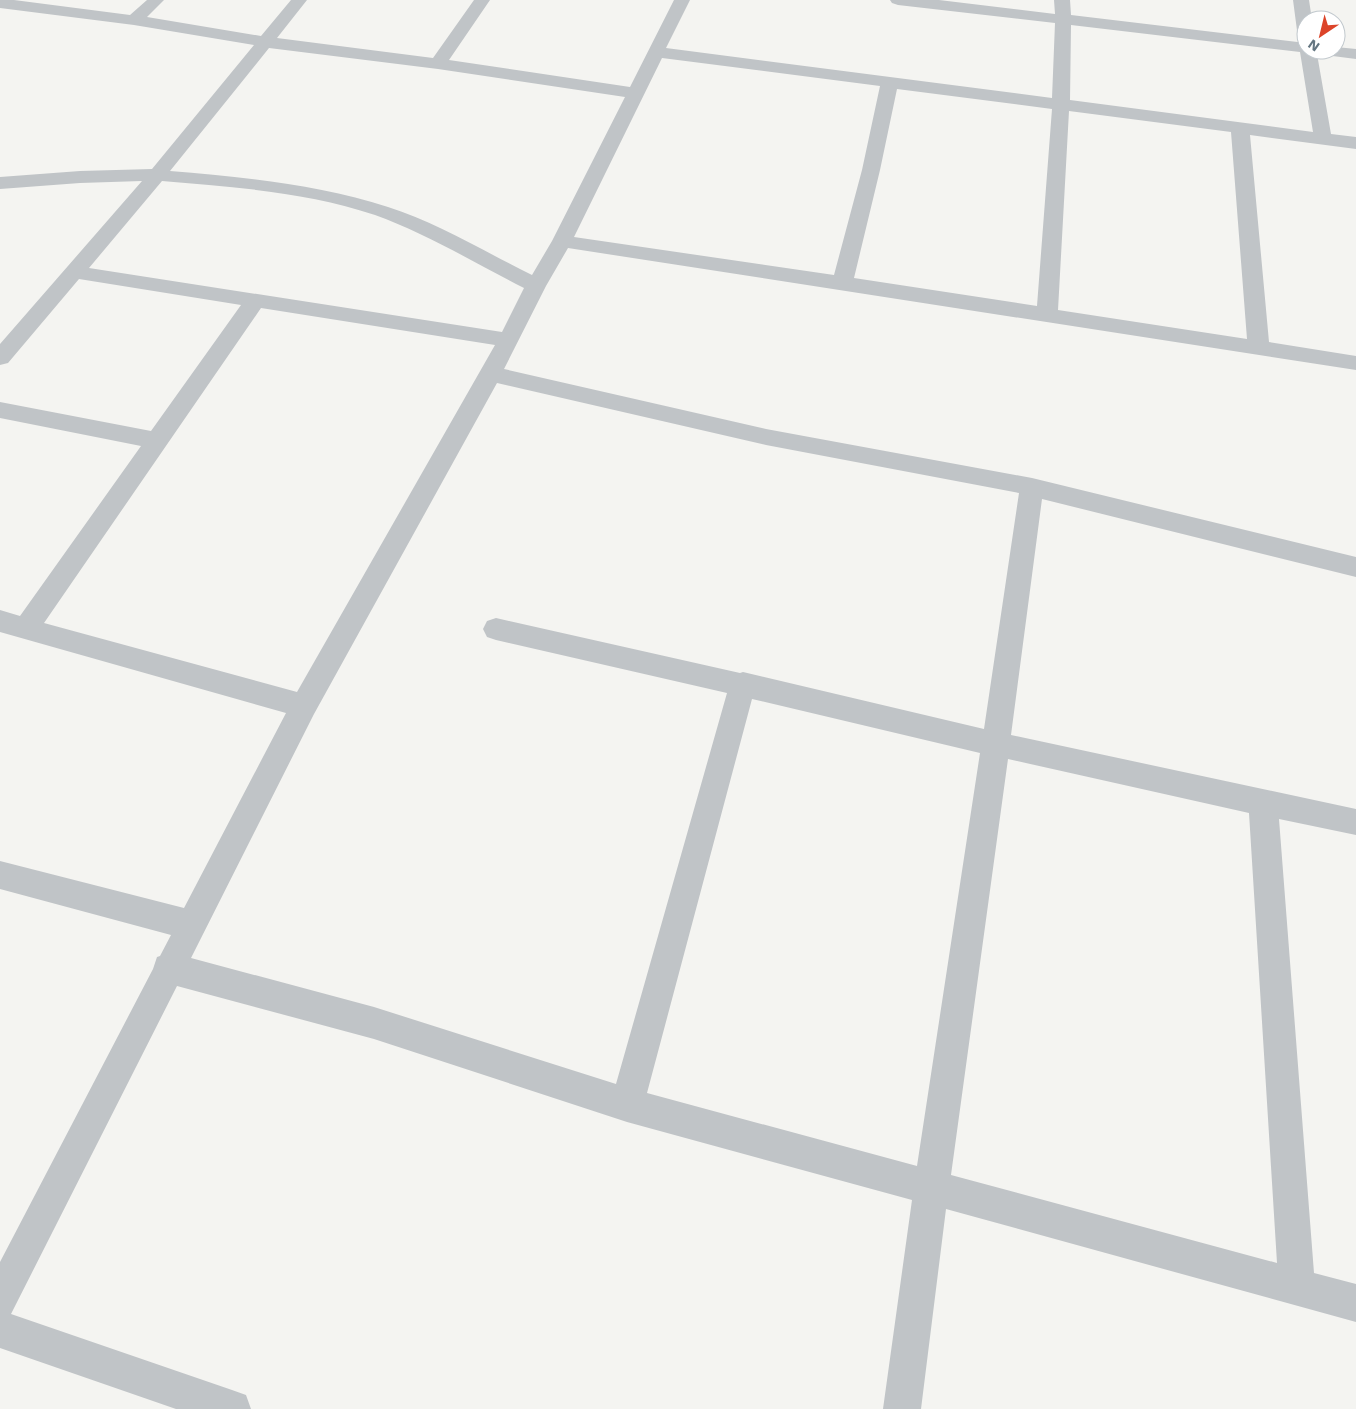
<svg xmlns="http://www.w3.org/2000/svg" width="1356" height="1409" font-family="'Work Sans',sans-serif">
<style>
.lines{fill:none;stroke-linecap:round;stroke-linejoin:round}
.minor{fill:#c0c4c7;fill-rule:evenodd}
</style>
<rect width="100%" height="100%" fill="#f4f4f1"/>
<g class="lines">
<path class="minor" d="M0 0H14L130 15 147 0H164L147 17 261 36 291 0H307L277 38 433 58 474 0H490L449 60 630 87 674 0H690L666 48 1052 98 1055 23 898 5 892 3 890 0H939L1055 14 1054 0H1070L1071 15 1306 43 1300 42 1298 38 1293 0H1309L1312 20H1306V50H1336V47L1356 49V59L1317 54 1331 134 1356 137V149L1250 135 1269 342 1356 356V370L568 248 546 286 504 369 766 429 1032 478 1356 557V577L1042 499 1011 735 1356 809V835L1279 819 1314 1273 1356 1284V1322L946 1209 921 1409H883L912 1200 627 1122 374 1039 177 986 11 1314 232 1390 246 1395 251 1409H176L0 1348V1262L153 969 157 957 160 956 171 935 0 889V861L184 908 286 713 0 632V610L20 616 141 446 0 418V402L151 431 241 305 79 279 8 363 0 365V344L142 181 80 183 0 189V177L80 171 152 169 254 45 134 25 0 8ZM1071 25 1300 52 1313 132 1070 100ZM269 48 438 69 625 97 552 241 532 275C485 252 438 223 388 207 318 184 243 177 170 171ZM662 58 880 86 862 170 834 275 574 237ZM897 89 1052 109 1037 306 854 278 880 170ZM1069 111 1231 132 1247 339 1058 310ZM162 181C233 187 307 192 375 215 427 234 475 263 524 288L502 332 89 268ZM261 308 495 345 297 692 44 623ZM497 383 766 445 1019 493 984 729 743 672 740 673 496 618 487 621 483 629 487 637 496 640 727 693 616 1084 374 1007 191 958 314 714ZM752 699 980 753 917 1166 647 1093ZM1008 759 1249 813 1277 1263 951 1175Z"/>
</g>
<g transform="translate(1321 35) rotate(215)"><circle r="24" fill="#ffffff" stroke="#c1c8cd"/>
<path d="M0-4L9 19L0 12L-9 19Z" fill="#dc4429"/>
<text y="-8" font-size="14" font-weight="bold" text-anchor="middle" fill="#647681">N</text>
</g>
</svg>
